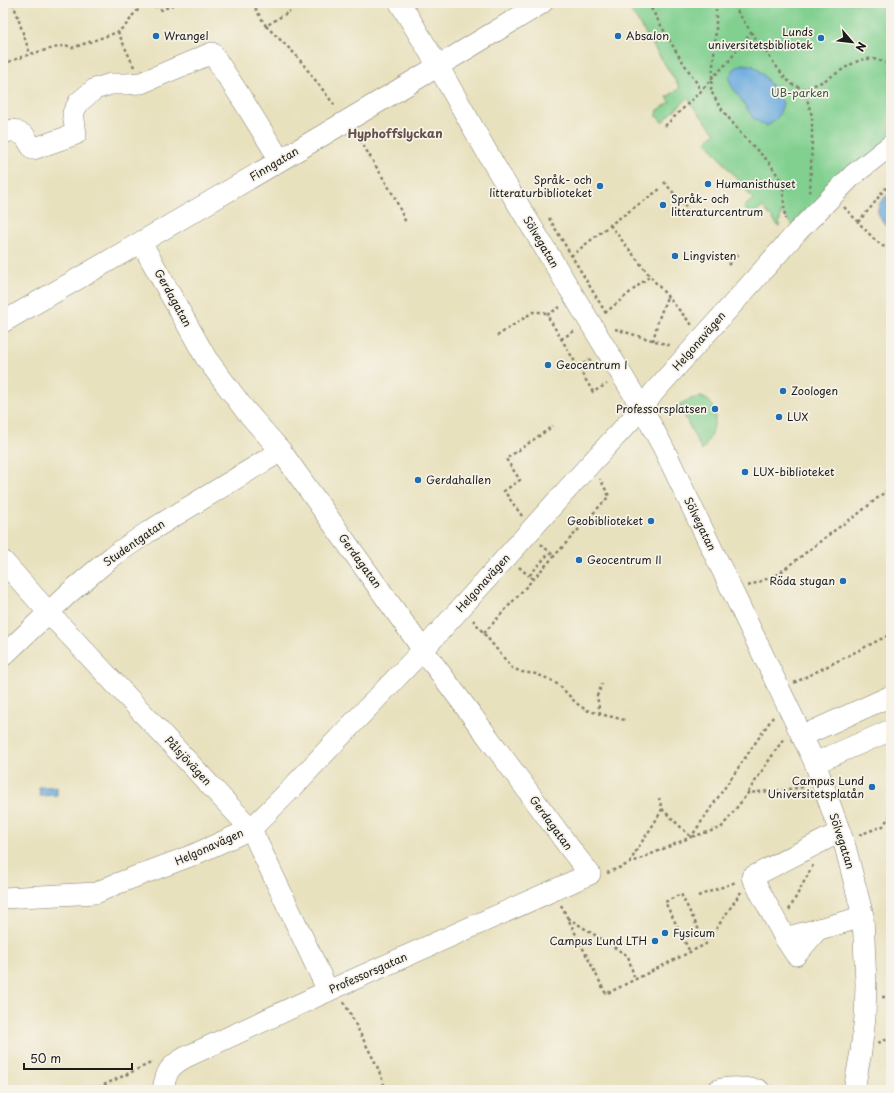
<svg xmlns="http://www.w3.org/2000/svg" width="894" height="1093" font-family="'Playpen Sans',sans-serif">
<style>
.green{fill:#81d090;stroke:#4e7656}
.water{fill:#6cabdf;stroke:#44647e}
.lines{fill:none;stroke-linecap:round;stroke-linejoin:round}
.minor-casing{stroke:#827e6d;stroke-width:22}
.path{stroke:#827e6d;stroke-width:2.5;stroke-dasharray:3 3;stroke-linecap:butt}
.minor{stroke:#fff;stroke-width:21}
.poi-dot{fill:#1f6fb2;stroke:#f7f3e8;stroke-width:1.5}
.labels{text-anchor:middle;stroke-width:3.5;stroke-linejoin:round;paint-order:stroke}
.poi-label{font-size:11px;fill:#1c1c1c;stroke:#f7f3e8;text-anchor:start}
.park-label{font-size:11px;fill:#3f5b45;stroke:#f7f3e8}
.street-label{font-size:11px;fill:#1c1c1c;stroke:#f7f3e8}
.neighbourhood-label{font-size:12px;font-weight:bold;fill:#65504b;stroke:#f7f3e8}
</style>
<rect width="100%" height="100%" fill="#f7f3e8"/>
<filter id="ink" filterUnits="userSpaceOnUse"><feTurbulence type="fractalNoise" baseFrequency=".025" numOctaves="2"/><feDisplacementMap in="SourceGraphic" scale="8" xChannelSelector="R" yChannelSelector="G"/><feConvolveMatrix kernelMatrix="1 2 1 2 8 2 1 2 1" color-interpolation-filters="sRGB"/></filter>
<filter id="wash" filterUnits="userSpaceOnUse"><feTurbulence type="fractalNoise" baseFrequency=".012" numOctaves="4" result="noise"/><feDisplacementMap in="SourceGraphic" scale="16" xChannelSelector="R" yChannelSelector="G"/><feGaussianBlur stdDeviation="0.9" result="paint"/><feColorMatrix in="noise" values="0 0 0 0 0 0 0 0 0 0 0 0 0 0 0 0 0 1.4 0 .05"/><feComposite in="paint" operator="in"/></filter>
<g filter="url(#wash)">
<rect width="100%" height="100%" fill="#e8e1be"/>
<g class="green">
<polygon points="626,3 891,3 891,145 798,231 781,212 779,227 763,207 751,216 744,207 753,199 706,141 715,133 691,104 688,98 662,122 656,115 658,113 657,111 670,102 667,97 680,88"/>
<path d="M701 397C726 405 712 437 702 451L679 405C687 400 692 398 701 397Z"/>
</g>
<g class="water">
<path d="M743 64C746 65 750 65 753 66 763 71 776 93 783 103 780 114 777 122 766 126L754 119 731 85 729 78 734 69Z"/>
<path d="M891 194V229C887 226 882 222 880 217 874 208 882 197 891 194Z"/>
<polygon points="39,787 57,787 57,795 40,796"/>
</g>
</g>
<g filter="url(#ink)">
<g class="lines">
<defs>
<g id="minor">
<polyline points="400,3 438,66 496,168 642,408 663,447 802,736 815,763 845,846 863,916 866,984 865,1017 861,1051 854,1090"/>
<polyline points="3,133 13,130 25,136 33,149 76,134 73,113 79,102 95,89 111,84 126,84 141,83 160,75 212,53 244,102 280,160"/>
<path d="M141 242 206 358 245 410 281 451 423 650 508 764 572 851 590 874 328 991 186 1057C169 1066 166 1072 163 1090"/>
<path d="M3 322C184 218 364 112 542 3"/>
<polyline points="3,561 49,613 251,829 328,991"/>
<polyline points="3,656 69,593 113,556 148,532 281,451"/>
<polyline points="802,736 891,696"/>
<polyline points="815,763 891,730"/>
<polyline points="840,832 752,877 785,938 845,922 863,916"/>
<polyline points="3,898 96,893 116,884 193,855 251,829 291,789 336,741 423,650 582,473 642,408 654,392 798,231 853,175 891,145"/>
<polyline points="785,938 796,955 818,929"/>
<path d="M718 1090C729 1086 747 1088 759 1090"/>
</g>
</defs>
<use href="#minor" class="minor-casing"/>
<g class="path">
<polyline points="13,3 30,54"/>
<polyline points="252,3 266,26 290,11"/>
<polyline points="648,3 677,53 698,85 700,92"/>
<polyline points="716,3 716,29 711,91 720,107 742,135 768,161 780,179 783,188 785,219"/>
<path d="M143 5C151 3 156 6 162 10L177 3"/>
<polyline points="266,26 296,55 336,107"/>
<path d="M751 32 785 78 793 85 804 89C812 86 820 83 827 79 851 66 863 49 891 66"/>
<polyline points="3,64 30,54 66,45 72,48 118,32"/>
<polyline points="134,67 118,32 128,23 133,15 143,5 142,3"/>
<polyline points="804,89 812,116 812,139 810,194"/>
<polyline points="665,126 700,92 713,77 728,62 751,32 732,3"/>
<polyline points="357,135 394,196 406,223"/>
<polyline points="664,182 686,207 691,218"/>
<polyline points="844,207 875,240 891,252"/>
<polyline points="549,218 607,315"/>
<polyline points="858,222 873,205 882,192 891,184"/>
<polyline points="610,225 650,276 692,325"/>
<polyline points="571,256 610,225 660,189"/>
<polyline points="728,265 740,253"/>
<polyline points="560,307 547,315 593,392 607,384"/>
<polyline points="605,313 650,276"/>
<polyline points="615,329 672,346"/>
<polyline points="497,336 533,312 544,312 547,315"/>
<polyline points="561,339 576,330"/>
<polyline points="653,341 658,321 667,297"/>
<polyline points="578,367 593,358"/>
<polyline points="522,516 504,491 520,480 506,459 553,426"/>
<polyline points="541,544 554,556"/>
<polyline points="519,567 529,576"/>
<polyline points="533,579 529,576 550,552"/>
<polyline points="748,586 777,575 835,530 858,514 891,487"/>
<polyline points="473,620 512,668 522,672 536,674 549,679 560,686 576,703 586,710 600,714 625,720"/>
<polyline points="484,633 609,496 600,479"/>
<polyline points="794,683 891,634"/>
<polyline points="600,714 597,696 602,684"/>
<polyline points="748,792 784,738"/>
<polyline points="662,809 691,837 721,828 748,793 781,790 805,787"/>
<polyline points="859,835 883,826 891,814"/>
<path d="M630 863C639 843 653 828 662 809L659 798"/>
<polyline points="607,873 691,837 773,717"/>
<polyline points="698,896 736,882"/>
<polyline points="561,905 606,994 706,944 681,894 665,902 690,952"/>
<polyline points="789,910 813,865"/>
<polyline points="568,918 628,956 635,980"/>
<polyline points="716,929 741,892"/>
<polyline points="882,997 891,997"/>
<polyline points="344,1002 377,1066 386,1090"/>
<polyline points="878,1043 891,1038"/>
<polyline points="93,1090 153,1062"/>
</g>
<use href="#minor" class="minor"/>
</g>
</g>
<g class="poi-dot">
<circle cx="156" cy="36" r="4"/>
<circle cx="618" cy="36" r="4"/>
<circle cx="821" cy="38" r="4"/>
<circle cx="708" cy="184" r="4"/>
<circle cx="600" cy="186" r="4"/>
<circle cx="663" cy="205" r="4"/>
<circle cx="675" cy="256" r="4"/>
<circle cx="548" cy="365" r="4"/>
<circle cx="783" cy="391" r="4"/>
<circle cx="715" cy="409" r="4"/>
<circle cx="779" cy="417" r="4"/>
<circle cx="745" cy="472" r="4"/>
<circle cx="418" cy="480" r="4"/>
<circle cx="651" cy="521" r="4"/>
<circle cx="579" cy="560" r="4"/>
<circle cx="843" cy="581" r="4"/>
<circle cx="872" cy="787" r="4"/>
<circle cx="665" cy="933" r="4"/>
<circle cx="655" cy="941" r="4"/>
</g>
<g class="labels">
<g class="poi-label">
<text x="813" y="36" text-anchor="end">Lunds<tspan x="813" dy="13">universitetsbibliotek</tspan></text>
<text x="164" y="40">Wrangel</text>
<text x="626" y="40">Absalon</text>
<text x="592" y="184" text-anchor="end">Språk- och<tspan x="592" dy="13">litteraturbiblioteket</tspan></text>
<text x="716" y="188">Humanisthuset</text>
<text x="671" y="203">Språk- och<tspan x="671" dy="13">litteraturcentrum</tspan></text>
<text x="683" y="260">Lingvisten</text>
<text x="556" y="369">Geocentrum I</text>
<text x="791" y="395">Zoologen</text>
<text x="707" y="413" text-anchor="end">Professorsplatsen</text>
<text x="787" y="421">LUX</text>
<text x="753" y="476">LUX-biblioteket</text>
<text x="426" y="484">Gerdahallen</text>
<text x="643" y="525" text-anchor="end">Geobiblioteket</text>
<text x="587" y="564">Geocentrum II</text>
<text x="835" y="585" text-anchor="end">Röda stugan</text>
<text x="864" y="785" text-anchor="end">Campus Lund<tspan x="864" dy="13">Universitetsplatån</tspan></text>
<text x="673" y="937">Fysicum</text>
<text x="647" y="945" text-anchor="end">Campus Lund LTH</text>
</g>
<g class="park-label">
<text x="800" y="97">UB-parken</text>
</g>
<g class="street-label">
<text transform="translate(274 164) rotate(-31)" y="4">Finngatan</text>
<text transform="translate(541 242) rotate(59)" y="4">Sölvegatan</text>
<text transform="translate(173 298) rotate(61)" y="4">Gerdagatan</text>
<text transform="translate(699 341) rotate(-49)" y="4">Helgonavägen</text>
<text transform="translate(700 524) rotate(64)" y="4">Sölvegatan</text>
<text transform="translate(134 543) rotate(-35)" y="4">Studentgatan</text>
<text transform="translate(360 561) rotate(54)" y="4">Gerdagatan</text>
<text transform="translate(483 583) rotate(-48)" y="4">Helgonavägen</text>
<text transform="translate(188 761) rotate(47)" y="4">Pålsjövägen</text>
<text transform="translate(551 823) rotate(54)" y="4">Gerdagatan</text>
<text transform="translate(842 841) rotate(72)" y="4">Sölvegatan</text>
<text transform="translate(209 847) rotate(-24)" y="4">Helgonavägen</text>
<text transform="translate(368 973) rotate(-24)" y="4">Professorsgatan</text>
</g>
<g class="neighbourhood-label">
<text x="395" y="138">Hyphoffslyckan</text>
</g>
</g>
<rect width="894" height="1093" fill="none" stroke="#f7f3e8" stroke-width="16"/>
<g transform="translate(852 42) rotate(118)" stroke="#f7f3e8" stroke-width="3" paint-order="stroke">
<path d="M0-3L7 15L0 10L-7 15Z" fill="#1c1c1c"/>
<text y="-6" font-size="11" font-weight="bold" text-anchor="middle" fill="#1c1c1c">N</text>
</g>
<path d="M24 1063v6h108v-6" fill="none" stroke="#1c1c1c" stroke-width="2"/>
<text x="30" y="1063" font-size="12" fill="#1c1c1c" stroke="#f7f3e8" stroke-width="3" paint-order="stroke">50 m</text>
</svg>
